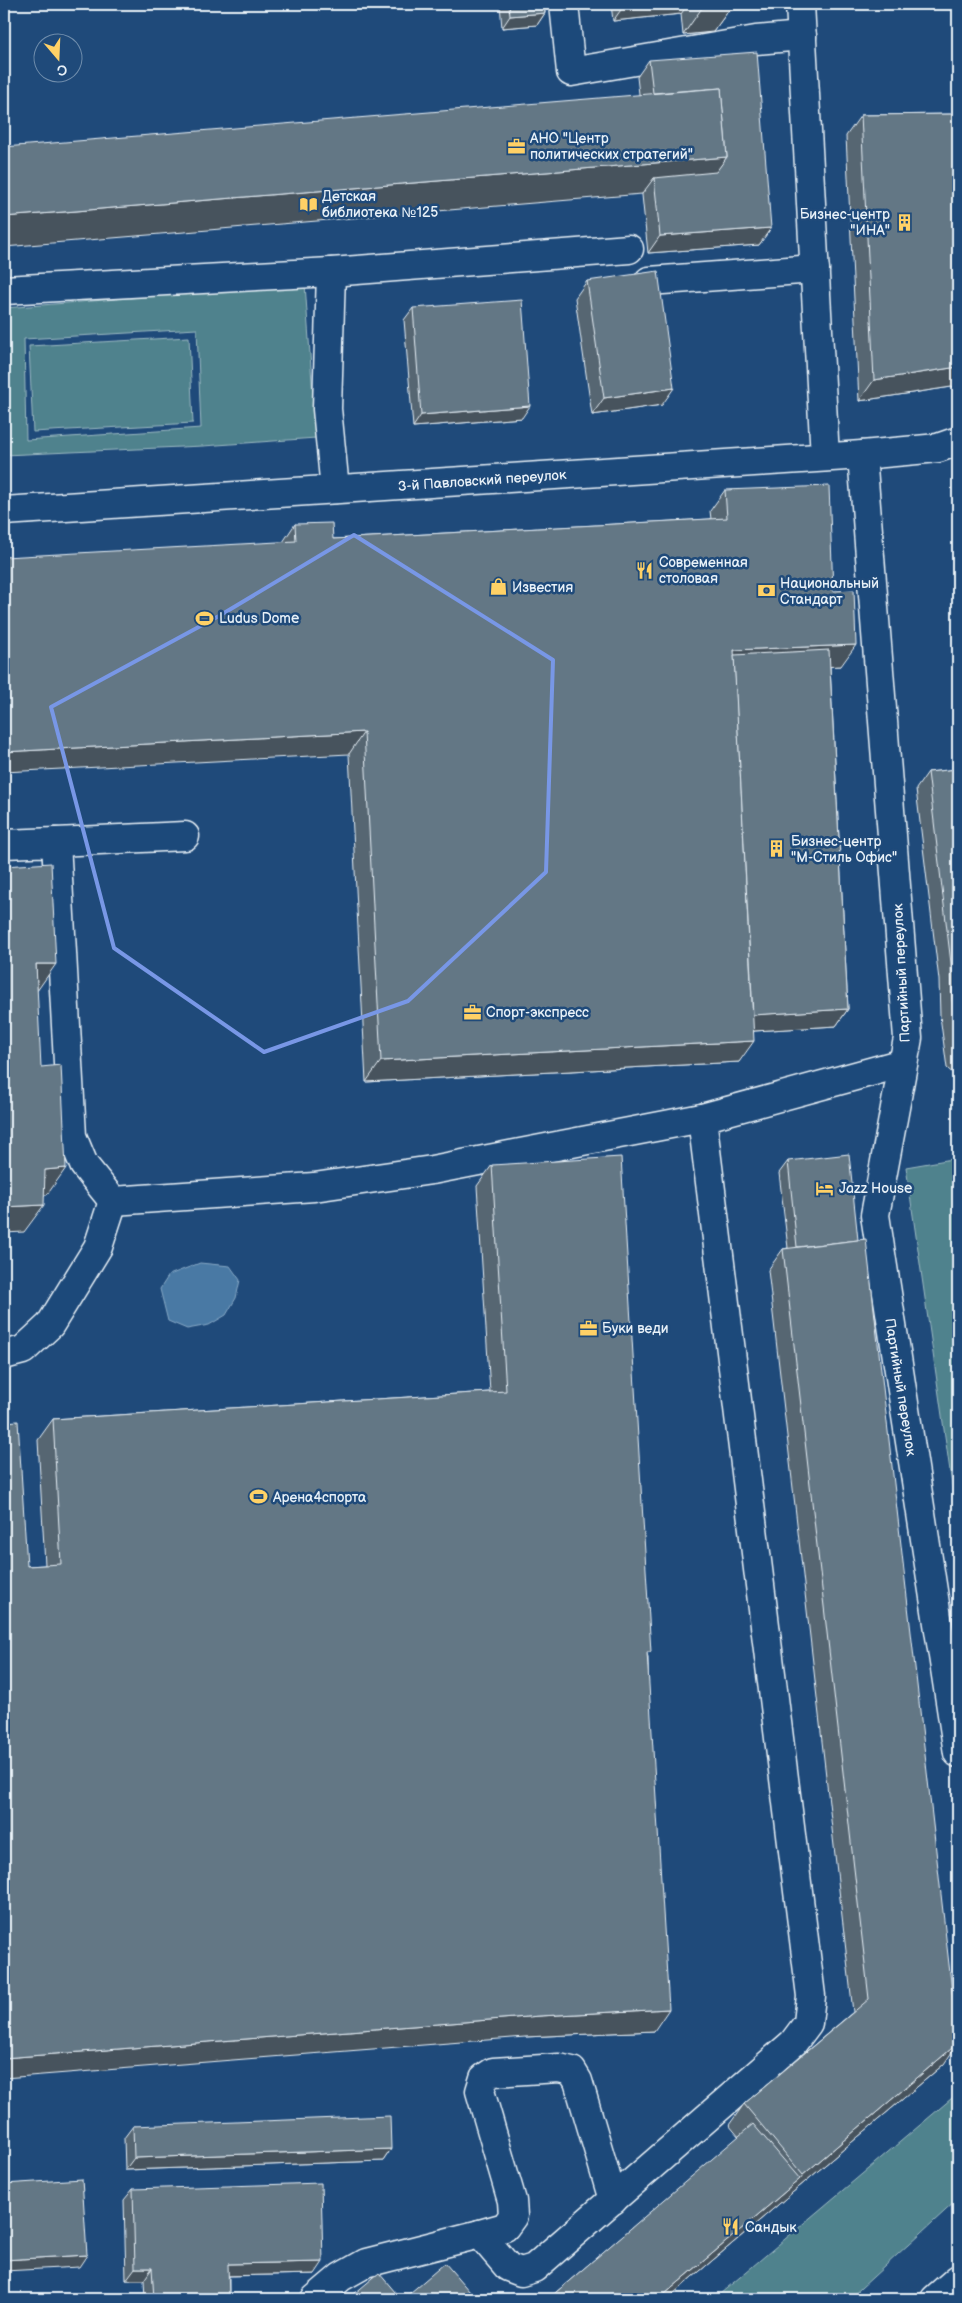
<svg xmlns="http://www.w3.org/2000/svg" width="962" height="2303" font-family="'Balsamiq Sans',sans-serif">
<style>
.green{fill:#50828d;stroke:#9cbac2;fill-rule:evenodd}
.water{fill:#4879a4;stroke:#88a9c6}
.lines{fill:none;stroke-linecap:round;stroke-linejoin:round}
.minor-casing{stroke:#e8f1f8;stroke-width:31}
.minor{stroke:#1f4a7a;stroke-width:28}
.wall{fill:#566672;stroke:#e8f1f8}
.shaded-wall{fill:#46535d;stroke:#e8f1f8}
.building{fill:#647785;stroke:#e8f1f8}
.marked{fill:none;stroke:#7897e6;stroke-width:4;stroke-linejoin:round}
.labels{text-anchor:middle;stroke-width:5;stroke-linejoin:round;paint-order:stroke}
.poi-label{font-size:14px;fill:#e8f1f8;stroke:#1f4a7a;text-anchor:start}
.street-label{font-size:14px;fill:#e8f1f8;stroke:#1f4a7a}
</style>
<rect width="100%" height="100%" fill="#1f4a7a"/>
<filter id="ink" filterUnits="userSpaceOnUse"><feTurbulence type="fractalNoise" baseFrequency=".02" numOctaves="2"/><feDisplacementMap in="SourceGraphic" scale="10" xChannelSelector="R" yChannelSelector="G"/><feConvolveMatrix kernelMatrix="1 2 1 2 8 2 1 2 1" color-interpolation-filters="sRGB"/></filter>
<g filter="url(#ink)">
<g class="green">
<path d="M305 284 316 438 203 446 4 455V308ZM197 329 201 428 26 440 24 339Z"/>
<polygon points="189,337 193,423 33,432 29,346"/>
<polygon points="958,1158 958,1526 906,1167"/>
<polygon points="958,2093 957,2200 849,2299 714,2299"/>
</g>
<polygon class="water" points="200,1263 230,1266 240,1280 236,1298 226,1315 209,1325 187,1329 168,1321 160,1289 169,1275"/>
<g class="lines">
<defs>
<g id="minor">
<polyline points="564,4 571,72 756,40 802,36"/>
<polyline points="800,4 825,457"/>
<polyline points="331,272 327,409 335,489"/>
<polyline points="649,281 815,269"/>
<polyline points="4,290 331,272 629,249"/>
<polyline points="862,455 908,1038 875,1215 958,1753"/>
<polyline points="4,511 862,455 938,448 958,441"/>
<polyline points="56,842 185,836"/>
<polyline points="4,844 56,842 72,1136 84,1165 113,1201 314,1187 432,1170 702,1118 903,1063"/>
<polyline points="4,1355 23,1350 50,1325 98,1247 113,1201"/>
<polyline points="480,2234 505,2227 513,2216 512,2201 480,2091 484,2078 493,2072 559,2068 572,2071 578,2081 613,2200"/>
<polyline points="315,2299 341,2277 366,2263 480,2234 508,2267 521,2272 534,2268 793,2043 808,2023 811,1996 702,1118"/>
<polyline points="935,2299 958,2279"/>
</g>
</defs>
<use href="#minor" class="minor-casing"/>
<use href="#minor" class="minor"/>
</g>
<g class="wall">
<polygon points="500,4 544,4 545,13 537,25 502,28"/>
<polygon points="611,4 778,4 778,5 729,10 713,32 683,35 681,14 613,21"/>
<polygon points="649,60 771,228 759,245 648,253 642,195 639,94 637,77"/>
<polygon points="958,114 958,386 859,401 846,136 861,115"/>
<polygon points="587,281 662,405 592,415 575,298"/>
<polygon points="413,308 522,418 413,427 404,320"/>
<polygon points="725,490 833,591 841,666 830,666 848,1009 836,1026 754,1031 739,1062 366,1082 349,754 283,542 295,524 333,539 711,519 710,511"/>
<polygon points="958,769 958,1078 947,1068 940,1016 939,980 916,789 928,772"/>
<polygon points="788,1161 944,2064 667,2299 548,2299 739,2137 729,2125 744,2104 853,2012 768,1270 783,1249 788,1248 779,1173"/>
<polygon points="492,1165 648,1657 654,2031 525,2037 27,1566 45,1565 38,1440 53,1419 490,1392 477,1186"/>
<polygon points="133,2126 391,2149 383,2161 125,2170 124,2138"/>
<polygon points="133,2189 315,2274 229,2276 229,2299 145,2299 144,2280 126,2280 124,2200"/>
</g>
<g class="shaded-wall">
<polygon points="625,4 688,4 681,14 613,21"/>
<polygon points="717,4 778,4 778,5 729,10 713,32 683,35 702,8"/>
<polygon points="545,13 537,25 502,28 510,16"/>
<polygon points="727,157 705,189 654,178 642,194 4,247 4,217"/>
<polygon points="771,228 759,245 648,253 660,236"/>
<polygon points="958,367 958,386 859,401 874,380"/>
<polygon points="674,388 662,405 592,415 604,398"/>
<polygon points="530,406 522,418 413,427 421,415"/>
<polygon points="856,645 841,666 731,671 734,650"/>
<polygon points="364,732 349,754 4,772 4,752"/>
<polygon points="36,964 56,964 37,991"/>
<polygon points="848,1009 836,1026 738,1032 749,1015"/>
<polygon points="754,1041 739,1062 366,1082 381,1061"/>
<polygon points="66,1168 47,1195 25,1197 45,1170"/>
<polygon points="44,1205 24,1232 4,1233 4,1207"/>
<polygon points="669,2009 654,2031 525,2037 4,2078 4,2058 540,2016"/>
<polygon points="958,2043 944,2064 667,2299 659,2299 800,2179 803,2175"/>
<polygon points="391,2149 383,2161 125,2170 134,2158"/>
<polygon points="87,2255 79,2267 4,2271 4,2260"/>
<polygon points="323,2262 315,2274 220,2276 228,2264"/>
<polygon points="135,2268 152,2268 144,2280 126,2280"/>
</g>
<g class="building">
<polygon points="509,4 544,4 545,13 510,16"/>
<polygon points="702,4 732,4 732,5 702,8"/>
<polygon points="757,52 771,228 660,236 654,178 716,172 727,157 721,88 653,93 649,60"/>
<polygon points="721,88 727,157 4,217 4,147"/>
<polygon points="958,114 958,367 874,380 861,115"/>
<polygon points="658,271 674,388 604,398 587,281"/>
<polygon points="522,300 530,406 421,415 413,308"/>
<polygon points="829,486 833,591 854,590 856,645 734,650 754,1041 381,1061 364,732 4,752 4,557 296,541 295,524 332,523 333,539 727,518 725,490"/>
<polygon points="829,650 848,1009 753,1015 734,655"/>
<polygon points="958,769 958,1047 952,999 951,963 928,772"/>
<polygon points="51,863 56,964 36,964 41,1067 61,1065 66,1168 45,1170 44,1205 4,1207 4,866"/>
<polygon points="849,1154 858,1240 797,1247 788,1161"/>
<polygon points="621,1157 651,1652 647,1652 669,2009 540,2016 4,2058 4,1422 18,1421 27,1566 61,1564 53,1419 506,1391 492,1165"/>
<polygon points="866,1239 958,2043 803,2175 744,2104 869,1999 783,1249"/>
<polygon points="390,2116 391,2149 134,2158 133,2126"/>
<polygon points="753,2124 800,2179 659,2299 548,2299"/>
<polygon points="82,2179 87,2255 4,2260 4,2184"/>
<polygon points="321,2183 323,2262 228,2264 229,2299 154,2299 152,2268 135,2268 133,2189"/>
<polygon points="445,2263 476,2299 403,2299"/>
<polygon points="379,2273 401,2299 348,2299"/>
</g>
</g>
<path class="marked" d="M354 535 553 660 546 872 408 1001 264 1052 114 948 51 707 219 616Z"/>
<defs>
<symbol id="office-bare" viewBox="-9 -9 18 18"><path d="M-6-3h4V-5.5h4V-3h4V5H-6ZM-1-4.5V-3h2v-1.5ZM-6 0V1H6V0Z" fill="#ffd166" stroke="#1f4a7a" stroke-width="2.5" paint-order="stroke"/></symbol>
<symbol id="library-bare" viewBox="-9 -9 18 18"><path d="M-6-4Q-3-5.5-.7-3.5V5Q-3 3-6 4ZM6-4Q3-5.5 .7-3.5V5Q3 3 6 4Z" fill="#ffd166" stroke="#1f4a7a" stroke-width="2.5" paint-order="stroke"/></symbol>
<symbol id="building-bare" viewBox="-9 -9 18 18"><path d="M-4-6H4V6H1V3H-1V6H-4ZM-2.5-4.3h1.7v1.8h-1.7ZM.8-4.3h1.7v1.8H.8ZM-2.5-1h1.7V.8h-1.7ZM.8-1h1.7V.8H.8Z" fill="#ffd166" stroke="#1f4a7a" stroke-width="2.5" paint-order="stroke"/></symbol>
<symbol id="restaurant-bare" viewBox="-9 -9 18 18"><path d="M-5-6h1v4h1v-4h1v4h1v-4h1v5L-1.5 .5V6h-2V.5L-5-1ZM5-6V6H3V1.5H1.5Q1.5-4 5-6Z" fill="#ffd166" stroke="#1f4a7a" stroke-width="2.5" paint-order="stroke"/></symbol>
<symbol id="shop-bare" viewBox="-9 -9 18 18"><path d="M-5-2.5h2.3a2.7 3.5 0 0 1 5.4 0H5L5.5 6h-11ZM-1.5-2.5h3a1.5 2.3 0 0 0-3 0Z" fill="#ffd166" stroke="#1f4a7a" stroke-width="2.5" paint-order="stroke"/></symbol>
<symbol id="bank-bare" viewBox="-9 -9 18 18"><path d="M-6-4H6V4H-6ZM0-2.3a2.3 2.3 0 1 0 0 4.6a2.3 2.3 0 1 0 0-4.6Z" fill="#ffd166" stroke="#1f4a7a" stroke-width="2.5" paint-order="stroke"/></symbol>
<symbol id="stadium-bare" viewBox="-9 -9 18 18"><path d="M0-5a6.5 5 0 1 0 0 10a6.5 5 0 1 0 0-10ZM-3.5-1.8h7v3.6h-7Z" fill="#ffd166" stroke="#1f4a7a" stroke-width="2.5" paint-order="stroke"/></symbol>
<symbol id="hotel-bare" viewBox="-9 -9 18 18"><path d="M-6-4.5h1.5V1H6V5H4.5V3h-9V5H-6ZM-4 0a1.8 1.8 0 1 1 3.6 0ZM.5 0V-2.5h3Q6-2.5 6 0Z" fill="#ffd166" stroke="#1f4a7a" stroke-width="2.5" paint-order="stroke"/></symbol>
</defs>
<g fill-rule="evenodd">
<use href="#office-bare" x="504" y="134" width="25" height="25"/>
<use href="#library-bare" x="296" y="192" width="25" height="25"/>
<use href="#building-bare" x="892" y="210" width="25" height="25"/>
<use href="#restaurant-bare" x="632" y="558" width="25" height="25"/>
<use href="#shop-bare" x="486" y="574" width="25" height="25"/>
<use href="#bank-bare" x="754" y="578" width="25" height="25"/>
<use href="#stadium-bare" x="192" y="606" width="25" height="25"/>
<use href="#building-bare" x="764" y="836" width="25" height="25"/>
<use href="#office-bare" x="460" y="1000" width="25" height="25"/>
<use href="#hotel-bare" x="812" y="1176" width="25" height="25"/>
<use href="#office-bare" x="576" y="1316" width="25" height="25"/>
<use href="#stadium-bare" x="246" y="1484" width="25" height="25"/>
<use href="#restaurant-bare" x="718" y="2214" width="25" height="25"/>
</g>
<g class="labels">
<g class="poi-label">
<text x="530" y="143">АНО "Центр<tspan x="530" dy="16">политических стратегий"</tspan></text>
<text x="322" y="201">Детская<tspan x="322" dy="16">библиотека №125</tspan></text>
<text x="890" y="219" text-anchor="end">Бизнес-центр<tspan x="890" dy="16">"ИНА"</tspan></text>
<text x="659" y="567">Современная<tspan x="659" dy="16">столовая</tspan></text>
<text x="780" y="588">Национальный<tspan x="780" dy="16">Стандарт</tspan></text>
<text x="512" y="592">Известия</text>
<text x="219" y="623">Ludus Dome</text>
<text x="791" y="846">Бизнес-центр<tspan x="791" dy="16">"М-Стиль Офис"</tspan></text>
<text x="486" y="1017">Спорт-экспресс</text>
<text x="839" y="1193">Jazz House</text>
<text x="602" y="1333">Буки веди</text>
<text x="273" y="1502">Арена4спорта</text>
<text x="745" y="2232">Сандык</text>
</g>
<g class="street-label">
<text transform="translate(482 480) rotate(-4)" y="5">3-й Павловский переулок</text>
<text transform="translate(901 973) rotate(-93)" y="5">Партийный переулок</text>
<text transform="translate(901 1387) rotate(81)" y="5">Партийный переулок</text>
</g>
</g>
<rect width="962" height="2303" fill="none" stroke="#1f4a7a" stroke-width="20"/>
<rect x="10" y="10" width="942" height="2283" fill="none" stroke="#e8f1f8" stroke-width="2" filter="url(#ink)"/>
<g transform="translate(58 58) rotate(161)"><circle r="24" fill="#1f4a7a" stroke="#6f8dac"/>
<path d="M0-4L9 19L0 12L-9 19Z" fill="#ffd166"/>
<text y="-8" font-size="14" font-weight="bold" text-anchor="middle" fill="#e8f1f8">С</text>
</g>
</svg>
